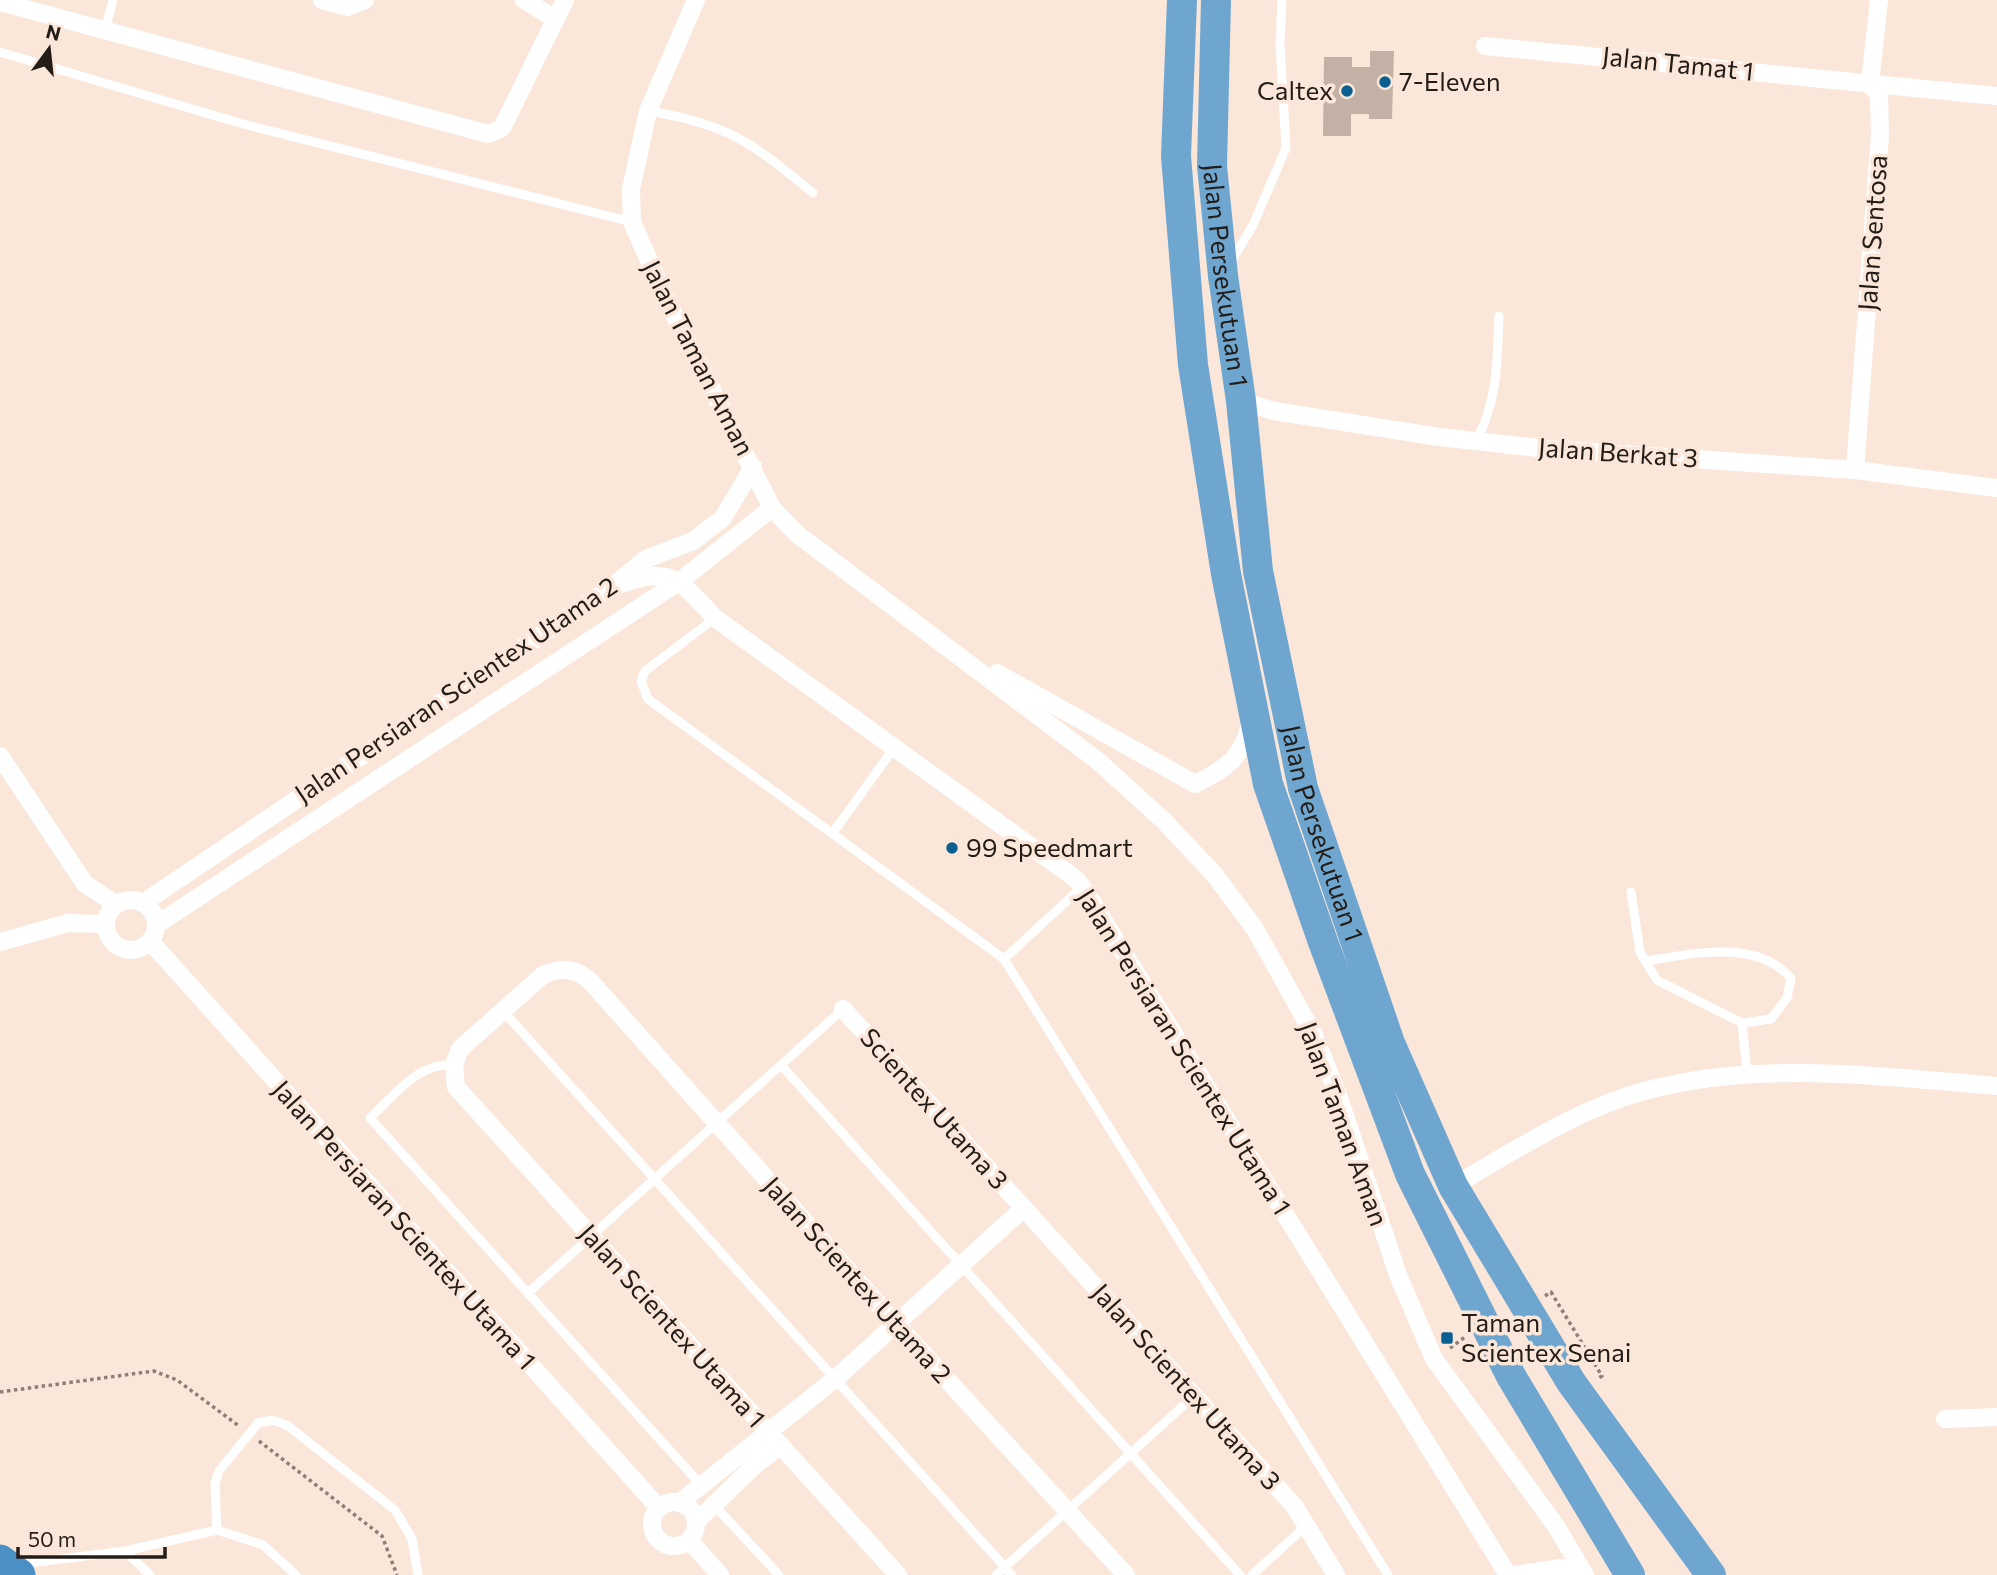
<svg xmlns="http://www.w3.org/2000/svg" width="1997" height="1575" font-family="Commissioner,sans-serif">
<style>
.building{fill:#c4b1a6}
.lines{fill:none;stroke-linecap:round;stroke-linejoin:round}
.path{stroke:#8c7f76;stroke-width:3.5;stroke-dasharray:3.5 3.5;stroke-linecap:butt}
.service{stroke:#fff;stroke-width:9}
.minor{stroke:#fff;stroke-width:18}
.trunk{stroke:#6ea6d0;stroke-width:30}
.motorway{stroke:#4a90c4;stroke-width:33}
.poi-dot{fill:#0b5f91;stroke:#fae7da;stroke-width:2.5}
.labels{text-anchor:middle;stroke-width:7;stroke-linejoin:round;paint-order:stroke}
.street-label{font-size:26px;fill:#231c17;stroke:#fae7da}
.poi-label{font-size:26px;fill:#231c17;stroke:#fae7da;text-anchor:start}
</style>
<rect width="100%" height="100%" fill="#fae7da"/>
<polygon class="building" points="1370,51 1394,51 1392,119 1369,119 1369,114 1351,114 1351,136 1323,136 1324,57 1352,57 1352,67 1370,67"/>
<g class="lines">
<g class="path">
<polyline points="1545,1296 1551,1292 1602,1376 1597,1379"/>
<polyline points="1450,1348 1465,1337"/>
<polyline points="0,1392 154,1371 177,1380 239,1426"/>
<polyline points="259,1441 382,1536 397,1575"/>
</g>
<g class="service">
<polyline points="105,30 113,0"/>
<polyline points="0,52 243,124 632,222"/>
<path d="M648 111C729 124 752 143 813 193"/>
<polyline points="1231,262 1253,225 1286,148 1280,44 1282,0"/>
<path d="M1476 441C1498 401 1497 361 1499 316"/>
<polyline points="715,618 645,671 641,681 648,699 1004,959 1388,1575"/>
<polyline points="832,834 894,748"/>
<polyline points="1631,892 1640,952 1657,980 1742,1023 1747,1072"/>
<polyline points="1004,959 1082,887"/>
<path d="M1646 961C1693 954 1755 938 1791 978L1787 998 1771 1019 1742 1023"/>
<polyline points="503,1011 1012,1575"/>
<path d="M454 1065C419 1061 394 1096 370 1118L701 1485"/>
<polyline points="781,1065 1240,1575"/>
<polyline points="528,1293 843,1009"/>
<polyline points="714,1505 779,1575"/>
<polyline points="217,1530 215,1483 219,1471 258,1423 273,1420 288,1426 395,1510 412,1539 418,1575"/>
<polyline points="125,1551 150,1575"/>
<polyline points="21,1564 125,1551 217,1530 263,1545 296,1575"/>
<polyline points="996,1575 1194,1396"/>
<polyline points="1252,1575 1306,1526"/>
</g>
<g class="minor">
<polyline points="322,0 347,7 365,0"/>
<polyline points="524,0 554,18"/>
<polyline points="696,0 648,111 631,189 632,222 666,299 772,508 797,534 1098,761 1163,820 1214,874 1255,929 1314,1035 1337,1092 1398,1275 1434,1359 1556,1526 1585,1575"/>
<polyline points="0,2 488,134 502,128 565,0"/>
<polyline points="1485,46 1997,96"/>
<polyline points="1870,84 1879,0"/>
<polyline points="1241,401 1274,411 1439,437 1548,449 1855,470 1997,488"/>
<polyline points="1855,470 1880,134 1879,95 1870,84"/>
<path d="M612 587C671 566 674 574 715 618L1076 879 1086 892 1508 1575"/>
<path d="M997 673 1195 784C1225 770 1244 756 1250 723"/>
<polyline points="0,756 85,884 116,904"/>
<circle cx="131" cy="925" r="25"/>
<polyline points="143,903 612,587 646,559 693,541 723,518 753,467"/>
<polyline points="156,925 680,581 772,508"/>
<polyline points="150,941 659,1508"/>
<polyline points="0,942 68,923 105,924"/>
<polyline points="843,1009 1295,1507 1336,1575"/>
<path d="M1453 1186C1515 1151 1578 1108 1648 1090 1762 1060 1881 1077 1997 1086"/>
<polyline points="1945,1419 1997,1417"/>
<circle cx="674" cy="1524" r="22"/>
<polyline points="679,1503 835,1379 1024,1208"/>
<polyline points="696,1522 756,1464 781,1445"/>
<polyline points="689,1540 720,1575"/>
<path d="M898 1575 456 1087 454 1065 460 1049 543 975C561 967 577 968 591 982L896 1324 1126 1575"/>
<polyline points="1515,1575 1561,1568 1573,1575"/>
</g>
<g class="trunk">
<polyline points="1182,0 1176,156 1193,365 1226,574 1268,784 1323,942 1410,1174 1511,1376 1630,1575"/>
<path id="s1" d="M1216 0 1212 166 1223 276 1241 401 1258 571 1303 788 1390 1043 1453 1186 1571 1382 1711 1575"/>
</g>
<polyline class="motorway" points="0,1561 19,1575"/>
</g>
<g class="poi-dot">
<circle cx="1385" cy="82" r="7"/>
<circle cx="1347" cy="91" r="7"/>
<circle cx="952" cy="848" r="7"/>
<rect x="1440" y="1331" width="14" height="14" rx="3.5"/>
</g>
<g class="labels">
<g class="street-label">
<text transform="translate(1678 64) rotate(6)" y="9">Jalan Tamat 1</text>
<text transform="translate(1873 233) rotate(-86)" y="9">Jalan Sentosa</text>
<text dy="9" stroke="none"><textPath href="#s1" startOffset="276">Jalan Persekutuan 1</textPath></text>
<text transform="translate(698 358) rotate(63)" y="9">Jalan Taman Aman</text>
<text transform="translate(1618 453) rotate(4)" y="9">Jalan Berkat 3</text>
<text transform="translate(456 690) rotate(-34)" y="9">Jalan Persiaran Scientex Utama 2</text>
<text dy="9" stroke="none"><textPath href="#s1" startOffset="844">Jalan Persekutuan 1</textPath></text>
<text transform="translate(1184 1052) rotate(58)" y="9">Jalan Persiaran Scientex Utama 1</text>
<text transform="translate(934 1109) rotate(48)" y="9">Scientex Utama 3</text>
<text transform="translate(1343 1124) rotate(70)" y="9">Jalan Taman Aman</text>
<text transform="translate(404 1225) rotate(48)" y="9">Jalan Persiaran Scientex Utama 1</text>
<text transform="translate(857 1280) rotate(48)" y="9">Jalan Scientex Utama 2</text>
<text transform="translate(672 1326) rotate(48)" y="9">Jalan Scientex Utama 1</text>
<text transform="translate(1186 1387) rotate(48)" y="9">Jalan Scientex Utama 3</text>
</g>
<g class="poi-label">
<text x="1399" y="91">7-Eleven</text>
<text x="1333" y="100" text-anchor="end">Caltex</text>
<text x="966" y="857">99 Speedmart</text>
<text x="1461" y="1332">Taman<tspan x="1461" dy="30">Scientex Senai</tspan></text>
</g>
</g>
<g transform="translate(49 49) rotate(15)" stroke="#fae7da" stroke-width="5" paint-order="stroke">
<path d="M0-5L12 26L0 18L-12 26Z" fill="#231c17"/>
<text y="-10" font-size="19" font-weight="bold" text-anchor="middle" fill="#231c17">N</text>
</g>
<path d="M18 1547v10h147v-10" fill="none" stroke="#231c17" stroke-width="3.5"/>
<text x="28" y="1547" font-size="21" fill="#231c17" stroke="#fae7da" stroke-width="5" paint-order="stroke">50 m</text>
</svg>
